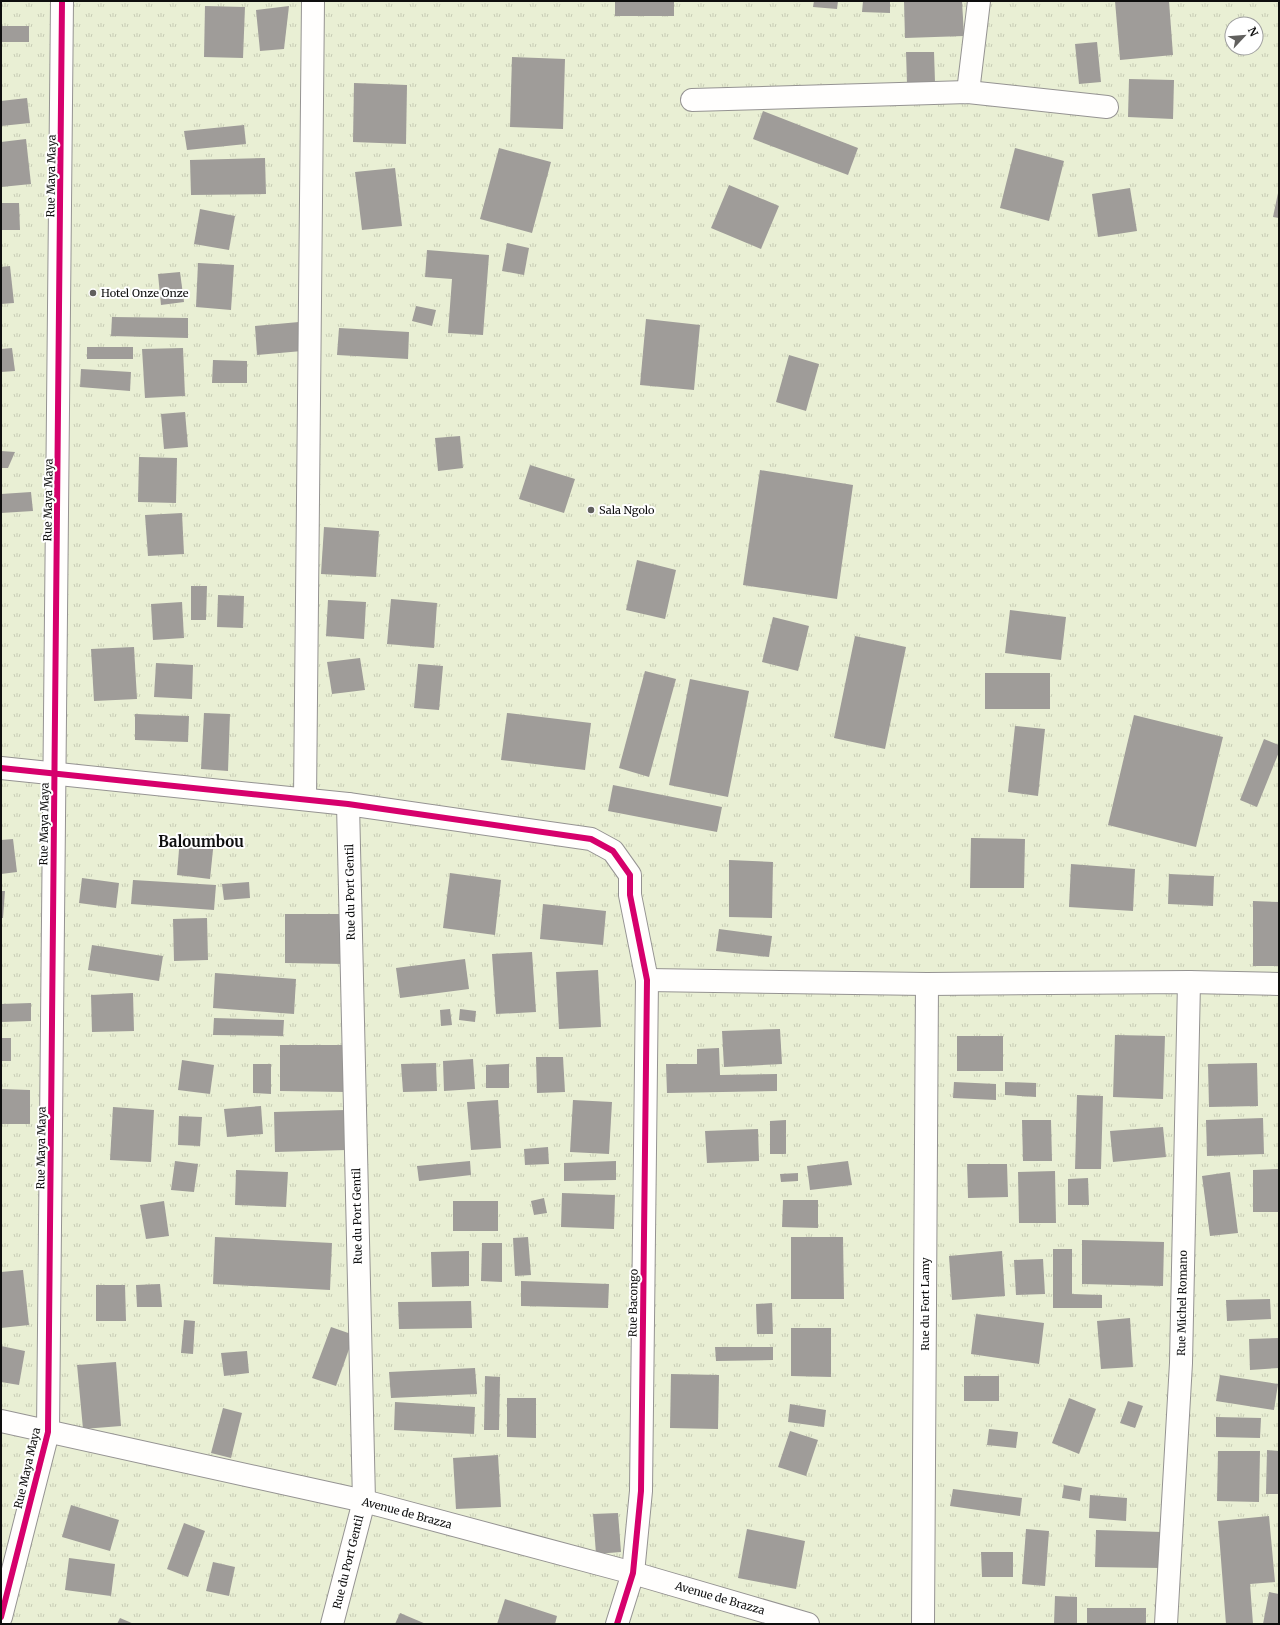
<svg xmlns="http://www.w3.org/2000/svg" width="1280" height="1625" font-family="Merriweather,serif">
<style>
.grass{fill:url(#grass-tufts);fill-rule:evenodd}
.building{fill:#9f9c99}
.lines{fill:none;stroke-linecap:round;stroke-linejoin:round}
.minor-casing{stroke:#959392;stroke-width:24}
.minor{stroke:#fffefd;stroke-width:22}
.cycleway-casing{stroke:#fff;stroke-width:8}
.cycleway{stroke:#d6006c;stroke-width:6}
.poi-dot{fill:#61605e;stroke:#fff;stroke-width:1.5}
.labels{text-anchor:middle;stroke-width:4;stroke-linejoin:round;paint-order:stroke}
.street-label{font-size:11px;fill:#0e0e0e;stroke:#fff}
.poi-label{font-size:11px;fill:#0e0e0e;stroke:#fff;text-anchor:start}
.district-label{font-size:15px;font-weight:bold;fill:#0e0e0e;stroke:#fff}
</style>
<defs>
<pattern id="grass-tufts" width="24" height="20" patternUnits="userSpaceOnUse"><rect width="24" height="20" fill="#e9efd4"/><path d="M3 7l-1-3M5 7V3M7 7l1-3M15 17l-1-3M17 17v-4M19 17l1-3" fill="none" stroke="#c7ccb5"/></pattern>
</defs>
<rect width="100%" height="100%" fill="#fcf8f4"/>
<path class="grass" d="M1 1H1279V1624H1ZM1232 24H1256V48H1232Z"/>
<g class="building">
<rect x="615" y="1" width="59" height="15"/>
<polygon points="814,1 838,1 837,9 813,7"/>
<polygon points="863,1 890,1 890,13 862,12"/>
<polygon points="904,1 962,1 964,36 905,38"/>
<polygon points="1115,1 1169,1 1173,55 1120,60"/>
<polygon points="205,6 245,7 243,58 204,57"/>
<polygon points="289,6 284,49 260,51 256,10"/>
<rect x="1" y="26" width="28" height="16"/>
<polygon points="1097,42 1101,82 1079,84 1075,44"/>
<polygon points="906,52 934,52 935,82 907,83"/>
<polygon points="512,57 565,59 563,129 510,127"/>
<polygon points="1129,79 1174,80 1173,119 1128,117"/>
<polygon points="354,83 407,85 406,144 353,142"/>
<polygon points="27,98 30,123 1,126 1,101"/>
<polygon points="763,111 858,148 848,175 753,139"/>
<polygon points="244,125 246,144 187,150 184,131"/>
<polygon points="26,139 31,184 1,187 1,142"/>
<polygon points="499,148 551,162 532,233 480,219"/>
<polygon points="1015,148 1064,161 1049,221 1000,208"/>
<polygon points="265,158 266,194 191,195 190,160"/>
<polygon points="395,168 402,226 362,230 355,172"/>
<polygon points="729,185 779,206 761,249 711,228"/>
<polygon points="1130,188 1137,231 1098,237 1092,194"/>
<polygon points="1278,193 1279,193 1279,218 1273,217"/>
<polygon points="1,203 19,203 20,230 1,230"/>
<polygon points="200,209 235,216 229,250 194,244"/>
<polygon points="507,243 529,248 524,275 502,271"/>
<polygon points="427,250 489,255 483,335 448,333 452,279 425,277"/>
<polygon points="198,263 234,265 231,310 196,307"/>
<polygon points="10,266 14,303 1,304 1,267"/>
<polygon points="180,272 184,302 161,305 158,274"/>
<polygon points="416,306 436,310 432,326 412,321"/>
<polygon points="112,317 188,318 188,338 111,336"/>
<polygon points="646,319 700,325 694,390 640,385"/>
<polygon points="299,322 302,351 257,355 255,326"/>
<polygon points="339,328 409,332 408,359 337,355"/>
<rect x="87" y="347" width="46" height="12"/>
<polygon points="12,348 15,371 1,372 1,349"/>
<polygon points="183,348 185,396 145,398 142,349"/>
<polygon points="789,355 819,364 806,411 776,402"/>
<polygon points="213,360 247,361 247,383 212,383"/>
<polygon points="81,369 131,372 130,391 80,387"/>
<polygon points="185,412 188,447 164,449 161,414"/>
<polygon points="460,436 463,468 438,471 435,438"/>
<polygon points="1,451 15,452 8,468 1,468"/>
<polygon points="139,457 177,458 176,503 138,502"/>
<polygon points="530,465 575,479 564,513 519,499"/>
<polygon points="760,470 853,485 837,599 743,585"/>
<polygon points="31,492 33,511 1,513 1,494"/>
<polygon points="182,513 184,554 148,556 145,515"/>
<polygon points="324,527 379,531 376,577 321,574"/>
<polygon points="637,560 676,570 665,619 626,610"/>
<polygon points="191,586 207,586 206,620 191,620"/>
<polygon points="218,595 244,596 243,628 217,627"/>
<polygon points="391,599 437,603 434,648 387,644"/>
<polygon points="328,600 366,602 364,639 326,636"/>
<polygon points="182,602 184,638 153,640 151,604"/>
<polygon points="1010,610 1066,617 1061,660 1005,653"/>
<polygon points="773,617 809,626 798,671 762,662"/>
<polygon points="855,636 906,647 885,749 834,738"/>
<polygon points="134,647 137,699 94,701 91,649"/>
<polygon points="360,658 365,690 332,694 327,662"/>
<polygon points="156,663 193,665 192,699 154,697"/>
<polygon points="418,664 443,666 439,710 414,708"/>
<polygon points="645,671 676,679 649,777 619,768"/>
<rect x="985" y="673" width="65" height="36"/>
<polygon points="690,679 749,691 728,797 669,785"/>
<polygon points="204,713 230,714 228,771 201,769"/>
<polygon points="507,713 591,723 585,770 501,760"/>
<polygon points="135,714 189,716 188,742 135,740"/>
<polygon points="1134,715 1223,737 1196,847 1108,825"/>
<polygon points="1015,726 1045,729 1038,796 1008,792"/>
<polygon points="1264,739 1279,745 1279,752 1257,807 1240,800"/>
<polygon points="613,785 722,807 717,832 608,811"/>
<polygon points="180,837 214,840 210,879 177,875"/>
<polygon points="971,838 1025,839 1024,888 970,888"/>
<polygon points="13,839 17,872 1,874 1,840"/>
<polygon points="729,860 773,862 772,918 729,917"/>
<polygon points="1071,864 1135,869 1133,911 1069,907"/>
<polygon points="450,873 501,880 495,935 443,928"/>
<polygon points="1169,874 1214,876 1213,906 1168,904"/>
<polygon points="82,878 119,883 116,908 79,903"/>
<polygon points="133,880 216,885 214,910 131,904"/>
<polygon points="249,882 250,898 224,900 222,884"/>
<polygon points="1,891 5,891 3,918 1,918"/>
<polygon points="1253,901 1279,902 1279,966 1253,966"/>
<polygon points="543,904 606,911 603,945 540,939"/>
<polygon points="285,914 344,914 344,964 285,963"/>
<polygon points="207,918 208,960 174,961 173,919"/>
<polygon points="719,929 772,936 769,957 716,951"/>
<polygon points="92,945 163,956 159,981 88,970"/>
<polygon points="532,952 536,1012 496,1014 492,954"/>
<polygon points="465,959 469,989 400,998 396,968"/>
<polygon points="598,970 601,1027 559,1029 556,972"/>
<polygon points="215,973 296,979 294,1014 213,1008"/>
<polygon points="133,993 134,1031 92,1032 91,995"/>
<polygon points="31,1003 31,1021 1,1022 1,1004"/>
<polygon points="450,1009 452,1025 441,1026 440,1010"/>
<polygon points="460,1009 476,1011 475,1022 459,1020"/>
<polygon points="214,1018 284,1020 283,1036 213,1035"/>
<polygon points="780,1029 782,1064 724,1067 722,1031"/>
<polygon points="1115,1035 1165,1036 1163,1099 1113,1097"/>
<rect x="957" y="1036" width="46" height="35"/>
<rect x="1" y="1038" width="10" height="23"/>
<polygon points="280,1045 346,1045 346,1092 280,1091"/>
<polygon points="719,1048 720,1075 777,1074 777,1091 667,1093 666,1064 697,1064 697,1049"/>
<polygon points="536,1057 563,1057 565,1092 537,1093"/>
<polygon points="473,1059 475,1089 444,1091 443,1061"/>
<polygon points="182,1060 214,1065 210,1094 178,1090"/>
<polygon points="436,1063 437,1091 403,1092 401,1064"/>
<polygon points="1257,1063 1258,1106 1209,1107 1208,1064"/>
<polygon points="253,1064 271,1064 271,1094 253,1093"/>
<polygon points="509,1064 509,1088 486,1088 486,1065"/>
<polygon points="954,1082 996,1084 996,1100 953,1098"/>
<polygon points="1005,1082 1036,1083 1036,1097 1005,1095"/>
<polygon points="1,1089 30,1090 30,1124 1,1124"/>
<polygon points="1077,1095 1103,1096 1101,1169 1075,1169"/>
<polygon points="498,1100 501,1148 471,1150 467,1102"/>
<polygon points="573,1100 612,1102 609,1154 570,1152"/>
<polygon points="261,1106 263,1134 227,1137 224,1109"/>
<polygon points="113,1107 154,1110 151,1162 110,1160"/>
<polygon points="346,1110 347,1150 275,1152 274,1112"/>
<polygon points="179,1116 202,1117 200,1146 178,1145"/>
<polygon points="1263,1118 1264,1154 1207,1156 1206,1120"/>
<polygon points="786,1120 786,1154 770,1154 770,1121"/>
<polygon points="1022,1120 1051,1120 1052,1161 1023,1161"/>
<polygon points="1163,1127 1166,1157 1113,1162 1110,1131"/>
<polygon points="758,1129 759,1161 707,1163 705,1131"/>
<polygon points="548,1147 549,1164 525,1165 524,1149"/>
<polygon points="175,1161 198,1164 194,1192 171,1190"/>
<polygon points="470,1161 471,1175 419,1181 417,1166"/>
<polygon points="616,1161 616,1180 564,1181 564,1163"/>
<polygon points="848,1161 852,1185 810,1190 807,1166"/>
<polygon points="967,1164 1007,1164 1008,1197 968,1198"/>
<polygon points="1279,1169 1279,1212 1253,1212 1253,1170"/>
<polygon points="236,1170 288,1172 286,1207 235,1205"/>
<polygon points="1055,1171 1056,1223 1019,1223 1018,1172"/>
<polygon points="1230,1172 1238,1233 1210,1236 1202,1176"/>
<polygon points="798,1173 798,1181 781,1182 780,1174"/>
<polygon points="1088,1178 1089,1205 1068,1205 1068,1179"/>
<polygon points="562,1193 615,1195 614,1229 561,1227"/>
<polygon points="544,1198 547,1213 534,1215 531,1201"/>
<polygon points="783,1200 818,1200 818,1228 782,1227"/>
<polygon points="164,1201 169,1236 146,1239 140,1205"/>
<rect x="453" y="1201" width="45" height="30"/>
<polygon points="215,1237 332,1243 330,1290 213,1284"/>
<polygon points="528,1237 531,1275 515,1276 513,1238"/>
<polygon points="791,1237 843,1237 844,1299 791,1299"/>
<polygon points="1082,1240 1164,1242 1163,1286 1082,1284"/>
<polygon points="482,1243 502,1243 502,1282 481,1281"/>
<polygon points="1053,1249 1072,1249 1072,1294 1102,1295 1102,1308 1053,1308"/>
<polygon points="469,1251 469,1286 432,1287 431,1252"/>
<polygon points="1002,1251 1005,1296 952,1300 949,1256"/>
<polygon points="1043,1259 1045,1294 1016,1295 1014,1260"/>
<polygon points="23,1270 29,1325 1,1328 1,1272"/>
<polygon points="521,1281 609,1284 608,1308 521,1306"/>
<polygon points="160,1284 162,1307 137,1307 136,1285"/>
<polygon points="96,1285 125,1285 126,1321 96,1321"/>
<polygon points="1270,1299 1271,1319 1227,1321 1226,1300"/>
<polygon points="471,1301 472,1328 399,1329 398,1302"/>
<polygon points="772,1303 773,1334 757,1334 756,1304"/>
<polygon points="976,1314 1044,1323 1039,1364 971,1354"/>
<polygon points="1130,1318 1133,1367 1101,1369 1097,1321"/>
<polygon points="184,1320 195,1321 193,1354 181,1353"/>
<polygon points="331,1327 354,1335 336,1386 312,1378"/>
<polygon points="791,1328 831,1328 831,1377 791,1376"/>
<polygon points="1279,1338 1279,1368 1250,1370 1249,1339"/>
<polygon points="1,1346 25,1351 19,1385 1,1382"/>
<polygon points="715,1347 773,1347 773,1360 716,1361"/>
<polygon points="247,1351 249,1373 224,1376 221,1353"/>
<polygon points="116,1362 121,1426 83,1429 77,1365"/>
<polygon points="475,1368 477,1394 391,1398 389,1372"/>
<polygon points="671,1374 719,1375 718,1429 670,1428"/>
<polygon points="1220,1375 1278,1384 1274,1410 1216,1401"/>
<polygon points="485,1376 500,1377 499,1430 484,1430"/>
<rect x="964" y="1376" width="35" height="25"/>
<polygon points="507,1398 536,1398 536,1438 507,1437"/>
<polygon points="1069,1398 1096,1409 1079,1454 1052,1443"/>
<polygon points="1128,1401 1143,1406 1135,1428 1120,1423"/>
<polygon points="395,1402 475,1407 474,1434 394,1430"/>
<polygon points="790,1404 826,1410 824,1427 788,1422"/>
<polygon points="223,1408 242,1413 231,1458 211,1453"/>
<polygon points="1216,1417 1261,1418 1260,1438 1216,1437"/>
<polygon points="989,1429 1018,1432 1016,1448 987,1445"/>
<polygon points="790,1431 818,1440 806,1476 778,1467"/>
<polygon points="1267,1450 1279,1451 1279,1494 1266,1494"/>
<polygon points="1218,1451 1260,1451 1259,1502 1217,1501"/>
<polygon points="498,1455 501,1507 456,1509 453,1458"/>
<polygon points="1064,1485 1082,1488 1080,1501 1062,1498"/>
<polygon points="953,1489 1022,1498 1020,1516 950,1506"/>
<polygon points="1090,1495 1127,1498 1126,1521 1089,1518"/>
<polygon points="71,1505 119,1520 110,1551 62,1537"/>
<polygon points="618,1513 621,1552 596,1554 593,1514"/>
<polygon points="1269,1516 1275,1582 1250,1584 1253,1624 1226,1624 1218,1521"/>
<polygon points="184,1523 205,1531 188,1577 167,1569"/>
<polygon points="747,1529 805,1541 796,1589 738,1578"/>
<polygon points="1026,1529 1049,1531 1045,1586 1022,1584"/>
<polygon points="1096,1530 1162,1532 1161,1568 1095,1567"/>
<polygon points="981,1552 1013,1552 1013,1577 982,1577"/>
<polygon points="69,1558 115,1564 111,1596 65,1590"/>
<polygon points="213,1562 235,1567 229,1596 206,1591"/>
<polygon points="1269,1592 1279,1594 1279,1624 1263,1624"/>
<polygon points="1055,1596 1077,1597 1077,1624 1054,1624"/>
<polygon points="505,1599 557,1616 555,1624 497,1624"/>
<rect x="1087" y="1608" width="59" height="16"/>
<polygon points="400,1613 426,1624 395,1624"/>
<polygon points="120,1618 134,1624 117,1624"/>
</g>
<g class="lines">
<defs>
<g id="minor">
<polyline points="968,92 979,1"/>
<polyline points="692,100 968,92 1107,107"/>
<polyline points="1,768 348,804 591,839 613,851 630,875 630,895 647,980 641,1491 633,1573 617,1624"/>
<polyline points="305,799 313,1"/>
<polyline points="647,980 927,984 1189,982 1279,984"/>
<polyline points="1,1421 364,1501 633,1573 808,1624"/>
<polyline points="1,1617 48,1432 62,1"/>
<polyline points="332,1624 364,1501 348,804"/>
<polyline points="923,1624 927,984"/>
<polyline points="1166,1624 1181,1363 1189,982"/>
</g>
</defs>
<use href="#minor" class="minor-casing"/>
<use href="#minor" class="minor"/>
<defs>
<g id="cycleway">
<polyline points="1,768 348,804 591,839 613,851 630,875 630,895 647,980 641,1491 633,1573 617,1624"/>
<polyline points="1,1617 48,1432 62,1"/>
</g>
</defs>
<use href="#cycleway" class="cycleway-casing"/>
<use href="#cycleway" class="cycleway"/>
</g>
<g class="poi-dot">
<circle cx="93" cy="293" r="4"/>
<circle cx="591" cy="510" r="4"/>
</g>
<g class="labels">
<g class="street-label">
<text transform="translate(51 176) rotate(-89)" y="4">Rue Maya Maya</text>
<text transform="translate(48 500) rotate(-89)" y="4">Rue Maya Maya</text>
<text transform="translate(44 824) rotate(-89)" y="4">Rue Maya Maya</text>
<text transform="translate(350 892) rotate(-91)" y="4">Rue du Port Gentil</text>
<text transform="translate(41 1148) rotate(-89)" y="4">Rue Maya Maya</text>
<text transform="translate(357 1216) rotate(-91)" y="4">Rue du Port Gentil</text>
<text transform="translate(633 1303) rotate(-89)" y="4">Rue Bacongo</text>
<text transform="translate(1182 1303) rotate(-89)" y="4">Rue Michel Romano</text>
<text transform="translate(925 1304) rotate(-90)" y="4">Rue du Fort Lamy</text>
<text transform="translate(27 1468) rotate(-77)" y="4">Rue Maya Maya</text>
<text transform="translate(407 1513) rotate(15)" y="4">Avenue de Brazza</text>
<text transform="translate(348 1562) rotate(-76)" y="4">Rue du Port Gentil</text>
<text transform="translate(720 1598) rotate(16)" y="4">Avenue de Brazza</text>
</g>
<g class="poi-label">
<text x="101" y="297">Hotel Onze Onze</text>
<text x="599" y="514">Sala Ngolo</text>
</g>
<g class="district-label">
<text x="201" y="847">Baloumbou</text>
</g>
</g>
<rect width="1280" height="1625" fill="none" stroke="#0e0e0e" stroke-width="4"/>
<g transform="translate(1244 36) rotate(64)"><circle r="19" fill="#ffffff" stroke="#9f9f9f"/>
<path d="M0-3L7 15L0 10L-7 15Z" fill="#61605e"/>
<text y="-6" font-size="11" font-weight="bold" text-anchor="middle" fill="#0e0e0e">N</text>
</g>
</svg>
